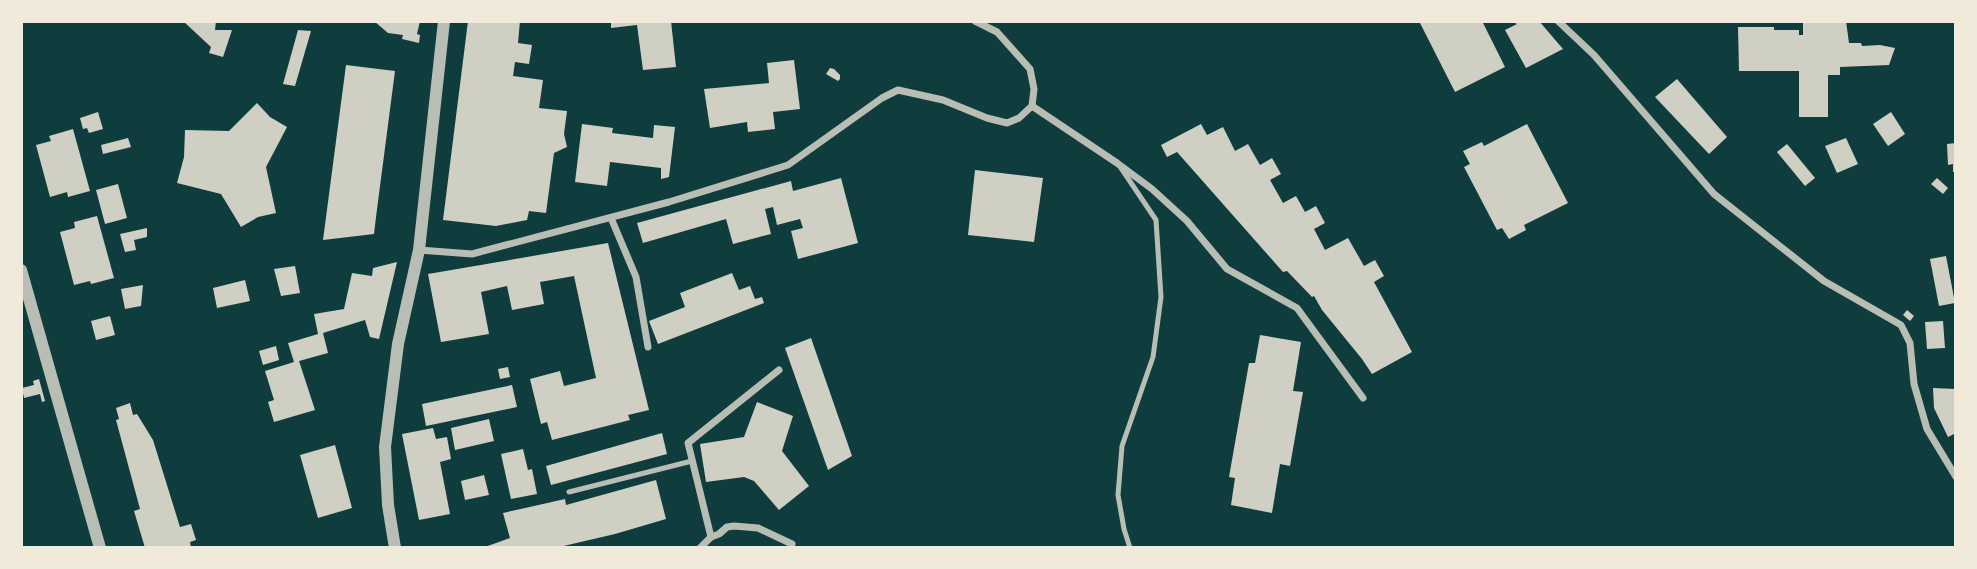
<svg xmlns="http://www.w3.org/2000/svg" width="1977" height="569" font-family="'Roboto Condensed',sans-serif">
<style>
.building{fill:#cfcfc3}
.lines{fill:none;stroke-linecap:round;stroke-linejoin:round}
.service{stroke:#b8beb3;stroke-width:5}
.minor{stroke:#b8beb3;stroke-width:7}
.tertiary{stroke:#b8beb3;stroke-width:12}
</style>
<rect width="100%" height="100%" fill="#0f3d3e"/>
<g class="building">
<polygon points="183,21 216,21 215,30 232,30 223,57 209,53 211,47"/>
<polygon points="374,21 420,21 417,34 420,35 419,43 402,39 403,35 388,33"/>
<polygon points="468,21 520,21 518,43 532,45 529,64 515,62 513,76 543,80 539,108 567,111 564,134 567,147 554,153 546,213 529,211 527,220 496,226 443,220"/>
<polygon points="611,21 671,21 676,67 643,70 637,25 611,28"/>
<polygon points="1419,21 1482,21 1505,67 1455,92"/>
<polygon points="1518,21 1539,21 1563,49 1526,68 1505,30 1517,24 1515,23"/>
<polygon points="1803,21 1846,21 1849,43 1861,43 1862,46 1880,45 1895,48 1889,65 1840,67 1840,75 1828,75 1828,117 1799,117 1799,71 1739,71 1738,27 1774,27 1774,30 1799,30 1799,35 1803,35"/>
<polygon points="298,30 311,31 295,86 283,84"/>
<polygon points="794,60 800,109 773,112 775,129 748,132 747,122 710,128 704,89 769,83 767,63"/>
<polygon points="346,65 395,71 376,217 374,234 323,240"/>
<polygon points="830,68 834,69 840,75 840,79 838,81 826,74"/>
<polygon points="1677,79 1727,137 1709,154 1655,97"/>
<polygon points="257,103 270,117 287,127 266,167 276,213 258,217 241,227 221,194 177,183 184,157 185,130 229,131"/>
<polygon points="98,112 103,129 89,133 87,128 83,129 80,118"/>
<polygon points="1891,112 1905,134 1888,146 1873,124"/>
<polygon points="582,124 613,128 612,133 653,138 654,125 675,127 669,177 661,179 661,168 610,162 607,186 575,182"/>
<polygon points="1201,124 1207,135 1223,127 1235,151 1248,144 1260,165 1272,158 1281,174 1270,180 1283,203 1296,196 1305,212 1316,206 1325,223 1314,229 1325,250 1348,238 1364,266 1375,260 1384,276 1374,282 1412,352 1372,374 1362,359 1322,310 1314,296 1312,297 1287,271 1283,272 1177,152 1167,157 1161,145"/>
<polygon points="1527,124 1568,203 1524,225 1526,230 1509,239 1502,228 1497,230 1464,167 1470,164 1463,151 1482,142 1484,146"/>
<polygon points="73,129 90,191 68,197 67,192 50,197 36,145 51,141 49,136"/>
<polygon points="128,138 131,147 103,154 101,145"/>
<polygon points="1846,138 1858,164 1837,173 1825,146"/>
<polygon points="1956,143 1956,172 1953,172 1953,164 1948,165 1947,144"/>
<polygon points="1787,144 1815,178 1805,186 1777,152"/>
<polygon points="975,170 1043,178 1034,242 968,235"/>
<polygon points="841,178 858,243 798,259 791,231 803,228 800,219 777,225 773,207 765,209 771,234 733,244 726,219 643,243 637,223 791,181 793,191"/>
<polygon points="1937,178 1948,188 1943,194 1931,184"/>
<polygon points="118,184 127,218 105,224 96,190"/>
<polygon points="97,216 114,278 91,284 90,281 74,285 60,232 75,228 74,222"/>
<polygon points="147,228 147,237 134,240 136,250 125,252 120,234"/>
<polygon points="608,243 649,410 628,415 630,420 552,440 547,422 541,424 530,379 560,371 564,386 596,378 574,276 540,282 544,304 512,310 507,286 481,292 489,334 441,342 428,274"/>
<polygon points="1946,256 1955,303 1939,306 1930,259"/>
<polygon points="397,262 379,339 370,337 365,320 323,333 328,353 299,361 315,410 274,422 268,402 274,400 265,371 294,362 288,343 318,334 314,314 344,309 352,273 372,276 373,268"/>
<polygon points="295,266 300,293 281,296 274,269"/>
<polygon points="732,273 739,290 750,286 755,299 762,297 764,303 658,344 649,321 685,307 680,293"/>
<polygon points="245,280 250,301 217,308 213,288"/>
<polygon points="143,285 141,306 125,309 121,289"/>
<polygon points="1907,310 1914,316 1910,321 1903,315"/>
<polygon points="110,316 115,335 96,340 91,321"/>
<polygon points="1943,321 1945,348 1927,349 1925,322"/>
<polygon points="1260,335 1301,342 1293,391 1303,392 1290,466 1280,464 1272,513 1231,505 1235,478 1229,477 1249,363 1255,363"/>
<polygon points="811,338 852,456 828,470 785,348"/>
<polygon points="276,346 279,360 263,365 259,351"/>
<polygon points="508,367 510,377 500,379 498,369"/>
<polygon points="39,379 45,401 42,402 40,394 24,398 22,388 34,385 33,381"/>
<polygon points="512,385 517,407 426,426 422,404"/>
<polygon points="1933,388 1956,389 1956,433 1948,437 1934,408"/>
<polygon points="757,402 793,416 782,451 809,486 779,510 754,481 744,477 706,482 700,444 744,437"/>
<polygon points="130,403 133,415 137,414 153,440 180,527 191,524 196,540 190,542 191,548 145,548 134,511 140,509 116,420 119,419 116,408"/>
<polygon points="489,419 494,441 455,450 451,428"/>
<polygon points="433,428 436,439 447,437 451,459 440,462 450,514 419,520 402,434"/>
<polygon points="662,433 667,454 551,485 546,466"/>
<polygon points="335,445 352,508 318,518 300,455"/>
<polygon points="523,449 528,470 532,469 537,494 511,499 501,454"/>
<polygon points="484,475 489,495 465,500 461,481"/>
<polygon points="656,480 666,519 615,534 555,548 482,548 510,538 503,513 565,499 566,505"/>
</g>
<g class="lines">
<g class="service">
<polyline points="1121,168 1156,220 1161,297 1153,357 1122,446 1118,495 1124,529 1130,548"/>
<polyline points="569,492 692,461"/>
</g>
<g class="minor">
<polyline points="1558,21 1594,55 1714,194 1824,281 1901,325 1910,343 1914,384 1927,429 1956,477"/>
<polyline points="1032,106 1117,163 1152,189 1187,221 1227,269 1297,308 1363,398"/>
<polyline points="611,218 636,277 648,347"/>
<polyline points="419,250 472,254 669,202 788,165 882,98 898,90 943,100 987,118 1007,123 1019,118 1032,106 1034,89 1030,69 997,32 975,21"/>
<polyline points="711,537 688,443 779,370"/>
<polyline points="700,548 711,537 719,534 727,527 734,526 758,528 792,544"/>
</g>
<g class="tertiary">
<polyline points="21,270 100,548"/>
<polyline points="395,548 388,505 385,447 398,344 419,250 444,21"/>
</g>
</g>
<rect width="1977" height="569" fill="none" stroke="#f1e9da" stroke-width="46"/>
</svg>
